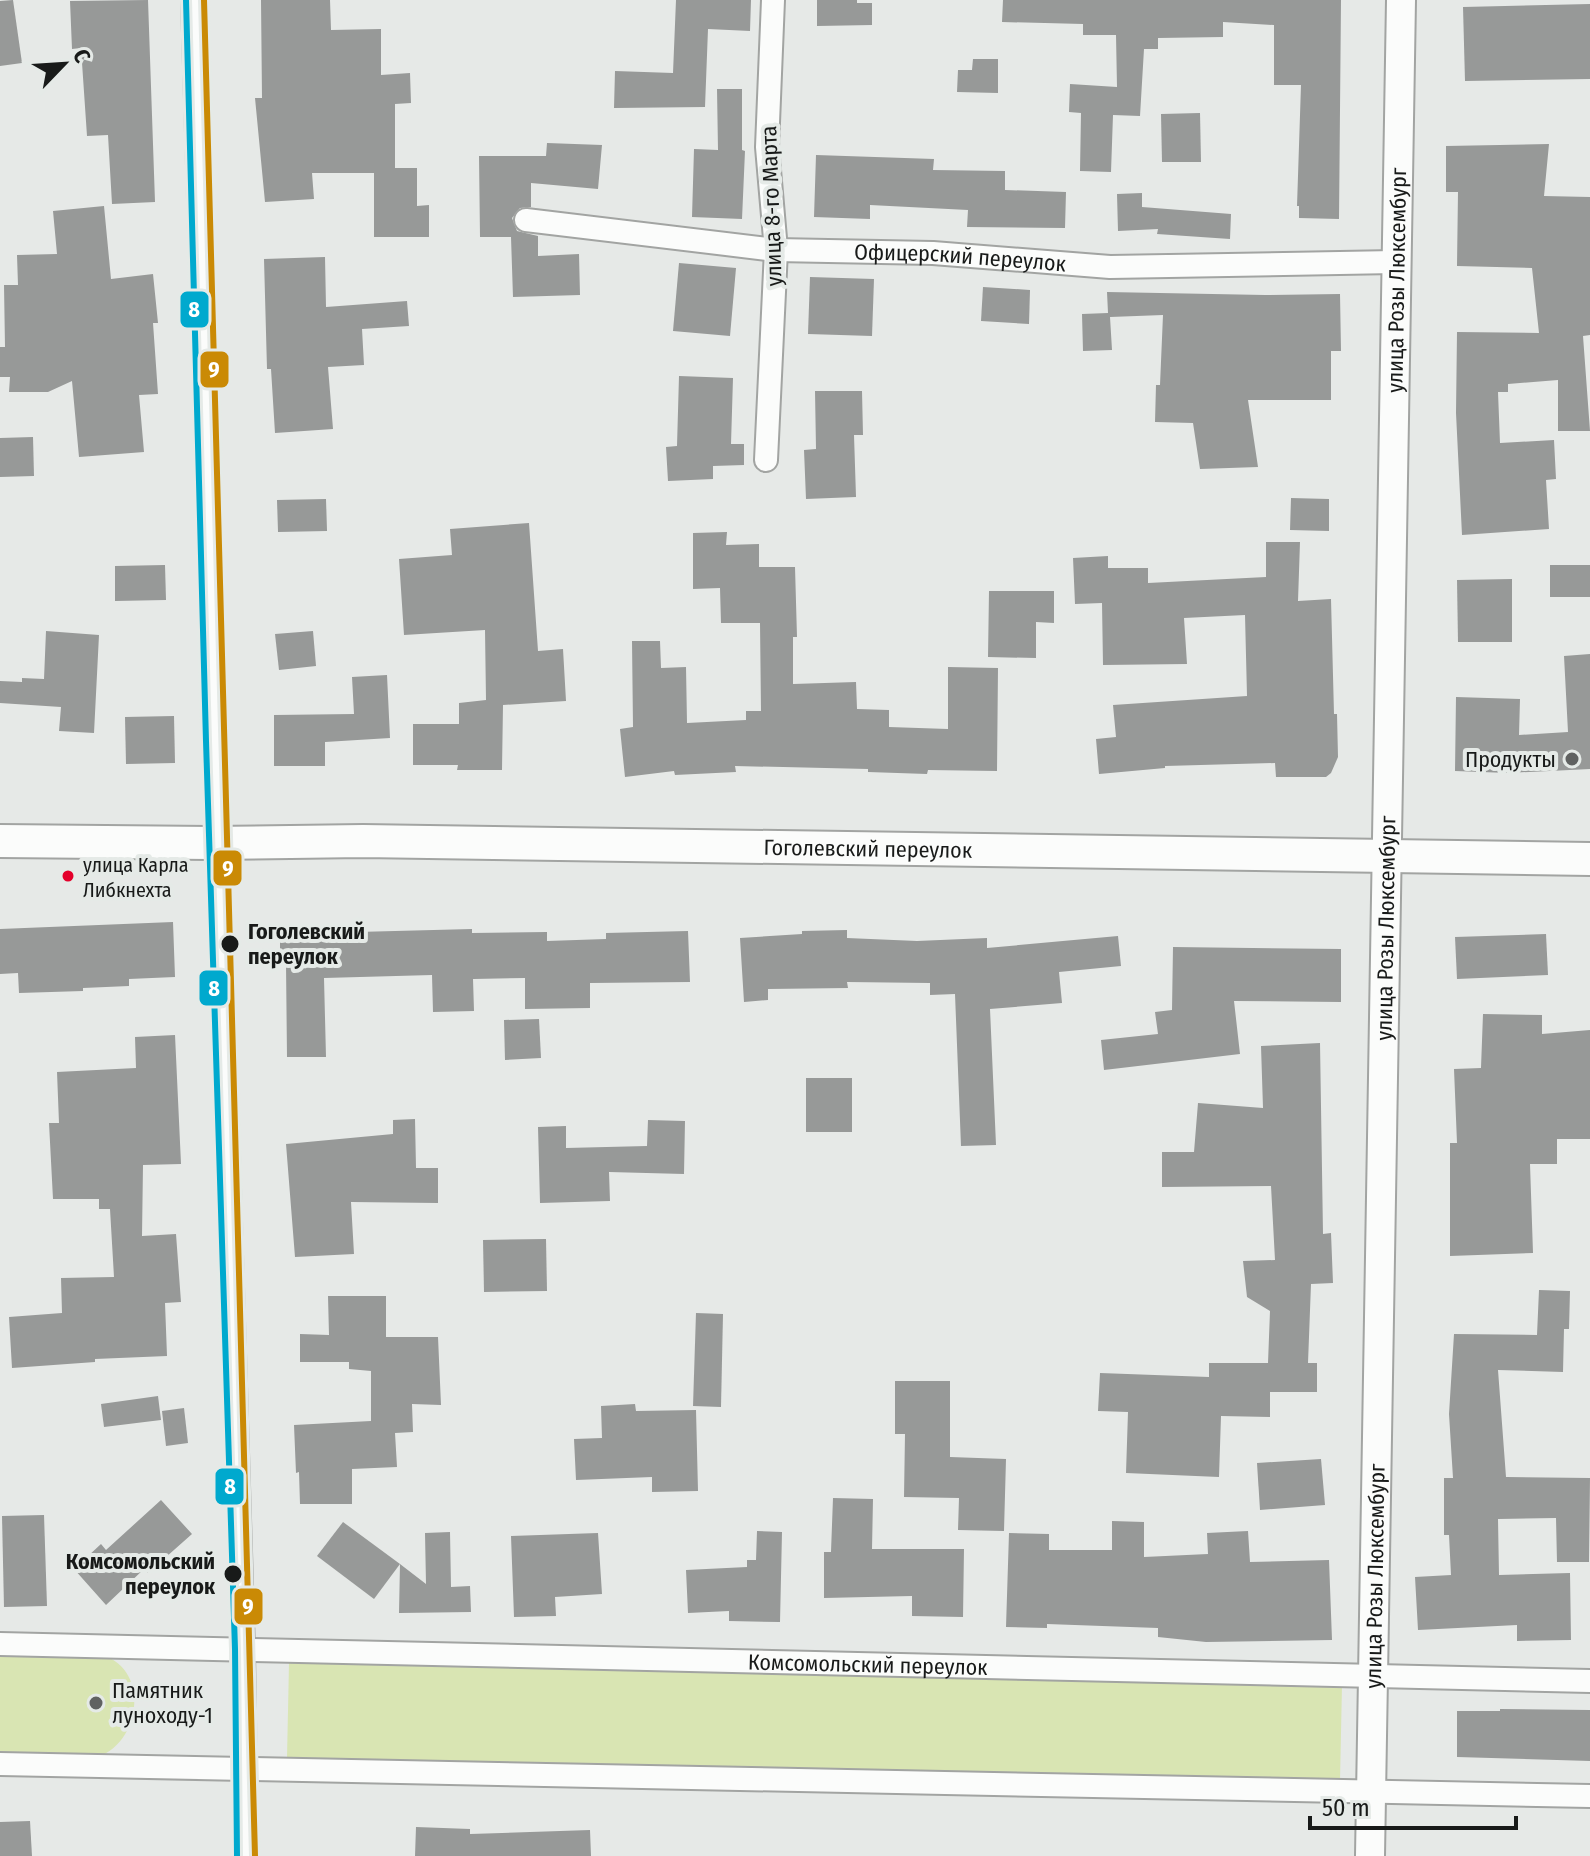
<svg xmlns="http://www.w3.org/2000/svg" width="1590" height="1856" font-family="'Fira Sans Condensed',sans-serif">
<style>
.green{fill:#d9e5b3}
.building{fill:#979998}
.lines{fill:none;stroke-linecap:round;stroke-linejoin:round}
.minor-casing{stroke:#a2a4a2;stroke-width:26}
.tertiary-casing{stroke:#a2a4a2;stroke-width:32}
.secondary-casing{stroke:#a2a4a2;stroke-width:36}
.minor{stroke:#fbfcfb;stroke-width:22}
.tertiary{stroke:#fbfcfb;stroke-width:28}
.secondary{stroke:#fbfcfb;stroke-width:32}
.tram-1-casing{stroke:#e5eae7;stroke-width:12}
.tram-2-casing{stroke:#e5eae7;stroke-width:12}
.tram-1{stroke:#00a9ce;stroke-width:6}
.tram-2{stroke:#ca8a05;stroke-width:6}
.poi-dot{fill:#606261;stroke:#e5eae7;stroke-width:3}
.bus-dot{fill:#e4002b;stroke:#e5eae7;stroke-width:3}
.stop-dot{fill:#181a19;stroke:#e5eae7;stroke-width:3}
.labels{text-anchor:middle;stroke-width:8;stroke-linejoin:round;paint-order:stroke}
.bus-label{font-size:20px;fill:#181a19;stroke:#e5eae7;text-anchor:start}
.street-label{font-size:22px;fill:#181a19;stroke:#e5eae7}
.poi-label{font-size:22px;fill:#181a19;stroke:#e5eae7;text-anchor:end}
.stop-label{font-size:22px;font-weight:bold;fill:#181a19;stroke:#e5eae7;text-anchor:start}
.line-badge{stroke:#e5eae7;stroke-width:3}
.badge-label{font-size:22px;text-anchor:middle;font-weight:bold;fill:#fff}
</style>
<rect width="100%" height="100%" fill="#e6e9e7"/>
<g class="green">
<path d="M0 1651C23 1652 45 1652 68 1653 77 1653 89 1651 98 1654 150 1665 143 1741 98 1757 84 1761 19 1756 0 1755Z"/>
<polygon points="289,1663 1342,1685 1340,1781 287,1758"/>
</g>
<g class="building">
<polygon points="13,0 22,63 0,66 0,1"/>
<polygon points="148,0 155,202 112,204 108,135 87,136 81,48 72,49 70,1"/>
<polygon points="261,0 330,0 331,30 381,29 381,75 410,73 411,103 395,104 395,168 417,168 417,206 429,205 429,237 374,237 374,173 312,173 314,199 265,202 255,98 262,98"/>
<polygon points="676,0 751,0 750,31 708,29 705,107 614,108 615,71 673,73"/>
<polygon points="817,0 857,0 857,3 872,3 872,25 817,26"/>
<polygon points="1003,0 1341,0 1339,219 1299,218 1299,206 1297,206 1301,85 1274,85 1274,25 1223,22 1223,37 1158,38 1158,49 1144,49 1140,116 1113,115 1111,172 1080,171 1081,113 1069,112 1070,84 1117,87 1116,35 1083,35 1083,24 1002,22"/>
<polygon points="1590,4 1590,79 1465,81 1463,7"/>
<polygon points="973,59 998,59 998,93 957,92 958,70 972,70"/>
<polygon points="717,89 742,89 742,150 745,151 742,219 692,217 694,149 718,150"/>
<polygon points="1200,113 1201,162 1162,162 1161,114"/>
<polygon points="547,143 602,145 598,189 531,183 531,207 520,208 512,218 517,231 538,236 538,256 579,254 580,295 513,297 511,237 480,237 479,156 546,156"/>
<polygon points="1549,144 1544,196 1590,197 1590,335 1583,336 1590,431 1558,431 1558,380 1508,384 1508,392 1498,392 1500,443 1554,440 1556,479 1546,480 1549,529 1462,535 1456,413 1457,332 1539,333 1532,268 1457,266 1458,192 1446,192 1446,146"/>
<polygon points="816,155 934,159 933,170 1005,171 1005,190 1066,192 1065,228 967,227 968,210 870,205 870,219 814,217"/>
<polygon points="1142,193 1142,207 1231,214 1230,239 1157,234 1158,229 1118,231 1117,194"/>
<polygon points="104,206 111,279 153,274 158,323 153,323 158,394 139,395 144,452 79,457 72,381 48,392 9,392 10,377 0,377 0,347 5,347 4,285 18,285 17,255 57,254 53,211"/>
<polygon points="325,257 326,307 407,301 409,326 362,329 364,365 328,367 333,429 275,433 271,369 267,369 264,259"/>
<polygon points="679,263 736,268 730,336 673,331"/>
<polygon points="810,277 874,279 872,336 808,334"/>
<polygon points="983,287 1030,290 1029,324 981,321"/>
<polygon points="1107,292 1265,295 1340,294 1341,351 1331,351 1331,400 1248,400 1258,467 1200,469 1193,423 1155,422 1156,385 1160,385 1163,315 1110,317 1112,350 1083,351 1082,314 1108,313"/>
<polygon points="679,376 733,378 731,444 744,444 744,465 713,466 713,479 668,481 666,447 677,446"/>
<polygon points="815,391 862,391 863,435 854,435 856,497 806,499 804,450 816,449"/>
<polygon points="33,437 34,476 0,477 0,438"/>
<polygon points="1291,498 1329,499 1329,531 1290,530"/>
<polygon points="326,499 327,531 278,532 277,500"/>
<polygon points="529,523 538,651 563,649 566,701 503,705 502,770 457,770 458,765 413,765 413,724 459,724 459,703 486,700 485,630 404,635 399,559 452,555 450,529"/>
<polygon points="727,532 726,545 759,544 759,567 795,567 797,637 793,637 793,684 856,682 857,709 889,710 889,727 948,729 948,667 998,668 997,771 928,770 927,774 868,772 868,769 735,766 736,772 675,775 674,771 625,777 620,729 633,727 632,641 660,641 661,668 686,667 687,723 746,720 746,711 761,711 760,623 721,623 720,588 693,589 693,533"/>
<polygon points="1266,542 1300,542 1298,601 1331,599 1334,714 1337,714 1338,757 1331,773 1326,777 1276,777 1275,763 1165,766 1165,768 1099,774 1096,739 1116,737 1113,705 1247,696 1245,615 1184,618 1187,664 1103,665 1102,603 1075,604 1073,558 1108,556 1108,568 1148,568 1148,583 1266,577"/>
<polygon points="165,565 166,600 115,601 115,566"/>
<rect x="1550" y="565" width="40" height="32"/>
<polygon points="1512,579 1512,642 1458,642 1457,580"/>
<polygon points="989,591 1054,591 1054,623 1036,622 1036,658 988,657"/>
<polygon points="46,631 99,635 94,733 59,731 61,707 0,703 0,681 22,682 22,678 44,679"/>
<polygon points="313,631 316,666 279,670 275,634"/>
<polygon points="1590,654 1590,769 1508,773 1455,771 1456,697 1520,699 1519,735 1568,732 1564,656"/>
<polygon points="387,675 390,738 325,742 325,766 274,766 274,715 354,714 352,677"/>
<polygon points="174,716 175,763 126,764 125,717"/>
<polygon points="173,922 175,977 129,979 129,986 83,988 83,991 19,993 18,973 0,974 0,929"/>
<polygon points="472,929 472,933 547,932 547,941 606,939 606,933 688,931 690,982 590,983 590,1008 525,1009 525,978 473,979 474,1011 433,1012 432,975 324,978 326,1057 287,1057 286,964 280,964 280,934"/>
<polygon points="847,930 847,938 917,941 987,938 987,948 1118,936 1121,966 1059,972 1062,1003 990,1009 996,1145 961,1146 955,994 930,995 930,983 847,982 848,988 768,989 768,1000 744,1002 740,938 802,934 802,931"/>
<polygon points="1546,934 1548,975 1457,979 1455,937"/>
<polygon points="1173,947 1341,949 1341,1002 1234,1001 1240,1054 1104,1070 1101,1040 1158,1034 1155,1012 1172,1010"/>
<polygon points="1483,1014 1542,1015 1542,1034 1590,1030 1590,1139 1557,1139 1557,1164 1530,1164 1533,1253 1450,1256 1450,1143 1457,1143 1454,1069 1481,1068"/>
<polygon points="539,1019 541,1058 505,1060 504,1020"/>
<polygon points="175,1035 181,1164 143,1165 142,1236 176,1234 181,1302 165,1303 167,1356 95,1359 95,1362 12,1368 9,1317 62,1313 61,1278 114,1277 110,1209 99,1209 99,1199 53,1199 49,1123 59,1123 57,1072 136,1068 135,1037"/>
<polygon points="1320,1043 1323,1234 1331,1233 1333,1283 1311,1284 1308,1363 1317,1363 1317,1392 1270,1392 1270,1417 1221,1416 1219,1477 1126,1473 1128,1412 1098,1411 1100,1373 1209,1377 1209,1363 1268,1363 1270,1311 1247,1297 1243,1261 1275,1260 1271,1186 1162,1187 1162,1152 1194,1152 1198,1103 1263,1108 1261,1046"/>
<rect x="806" y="1078" width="46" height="54"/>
<polygon points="415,1119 416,1168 438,1168 438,1203 351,1202 354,1254 295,1257 286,1144 393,1134 393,1120"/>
<polygon points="648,1120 685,1121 684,1174 609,1172 610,1201 540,1203 538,1127 566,1126 566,1148 647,1146"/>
<polygon points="546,1239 547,1291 484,1292 483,1240"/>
<polygon points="1539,1290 1570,1291 1569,1329 1564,1329 1563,1372 1498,1370 1506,1477 1590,1478 1589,1562 1557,1562 1556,1518 1498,1519 1499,1575 1570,1573 1571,1640 1517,1641 1517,1625 1418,1630 1415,1577 1451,1575 1449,1535 1444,1535 1444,1478 1453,1478 1449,1414 1454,1334 1537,1335"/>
<polygon points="328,1296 386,1296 386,1337 438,1337 441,1405 412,1404 413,1432 395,1433 397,1467 352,1469 352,1504 300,1504 299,1472 296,1473 294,1425 371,1421 371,1371 349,1369 349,1362 300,1362 300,1334 329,1335"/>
<polygon points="696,1313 723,1314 721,1407 693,1406"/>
<polygon points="895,1381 950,1381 950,1457 1006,1459 1004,1531 958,1530 959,1498 904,1497 905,1434 895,1434"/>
<polygon points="158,1396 161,1420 104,1427 101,1404"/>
<polygon points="635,1404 636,1411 696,1410 698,1491 652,1492 652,1477 576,1480 574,1439 602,1438 601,1406"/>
<polygon points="184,1408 188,1443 166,1446 162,1411"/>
<polygon points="1321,1459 1325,1505 1260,1510 1257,1463"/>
<polygon points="833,1498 873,1499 872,1549 964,1549 963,1617 912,1616 912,1596 824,1598 824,1552 831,1552"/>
<polygon points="161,1500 192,1534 148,1573 144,1569 106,1605 74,1569 101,1544 106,1550"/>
<polygon points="44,1515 47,1606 4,1607 2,1516"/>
<polygon points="1112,1521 1144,1522 1144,1557 1208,1554 1207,1533 1248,1531 1250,1562 1329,1560 1332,1640 1206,1642 1158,1637 1158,1628 1047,1624 1047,1628 1006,1627 1009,1533 1049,1534 1049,1550 1112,1550"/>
<polygon points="343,1522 400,1564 374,1599 317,1556"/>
<polygon points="757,1531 782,1532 780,1622 729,1621 729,1611 688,1613 686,1570 747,1567 747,1560 756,1560"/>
<polygon points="450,1532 451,1587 470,1586 471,1612 399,1613 400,1564 426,1584 425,1533"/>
<polygon points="598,1533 602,1594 555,1597 556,1616 514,1617 511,1536"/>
<polygon points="1500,1709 1590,1710 1590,1761 1457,1757 1457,1711 1500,1711"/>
<polygon points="30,1821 32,1856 0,1856 0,1822"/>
<polygon points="416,1827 470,1829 470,1834 590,1830 591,1856 415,1856"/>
</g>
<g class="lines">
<defs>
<g id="minor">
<polyline points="193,0 243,1650 246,1856"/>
<path id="s1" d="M526 220 776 250 933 253 1110 267 1395 262"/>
<polyline points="766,460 776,250 767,147 773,0"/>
<path id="s2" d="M0 1644 1590 1681"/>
<polyline points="0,1764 1590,1796"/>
</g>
<g id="tertiary">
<path id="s3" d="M1370 1856 1401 0"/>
</g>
<g id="secondary">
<path id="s4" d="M0 841 210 843 363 841 1590 859"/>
</g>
</defs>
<use href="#minor" class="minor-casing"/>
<use href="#tertiary" class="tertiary-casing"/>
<use href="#secondary" class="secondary-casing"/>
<use href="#minor" class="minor"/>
<use href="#tertiary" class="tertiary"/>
<use href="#secondary" class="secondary"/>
<defs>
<polyline id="tram-1" points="186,0 206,741 235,1649 237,1856"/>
<polyline id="tram-2" points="204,0 255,1856"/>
</defs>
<use href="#tram-1" class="tram-1-casing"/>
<use href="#tram-2" class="tram-2-casing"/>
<use href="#tram-1" class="tram-1"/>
<use href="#tram-2" class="tram-2"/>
</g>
<g class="poi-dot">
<circle cx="1572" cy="759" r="8"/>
<circle cx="96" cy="1703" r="8"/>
</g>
<circle class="bus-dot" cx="68" cy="876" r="7"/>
<g class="stop-dot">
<circle cx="230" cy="944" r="10"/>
<circle cx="233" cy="1574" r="10"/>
</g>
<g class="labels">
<g class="bus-label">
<text x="83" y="872">улица Карла<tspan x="83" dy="25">Либкнехта</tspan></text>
</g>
<g class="street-label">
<text transform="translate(771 206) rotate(-92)" y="8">улица 8-го Марта</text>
<text dy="8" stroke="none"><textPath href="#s1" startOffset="436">Офицерский переулок</textPath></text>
<text dy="8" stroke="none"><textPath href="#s3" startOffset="1576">улица Розы Люксембург</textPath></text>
<text dy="8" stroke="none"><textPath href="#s4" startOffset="868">Гоголевский переулок</textPath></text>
<text dy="8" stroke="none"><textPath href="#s3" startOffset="928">улица Розы Люксембург</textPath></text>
<text dy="8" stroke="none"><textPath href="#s3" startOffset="280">улица Розы Люксембург</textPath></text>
<text dy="8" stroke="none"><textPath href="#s2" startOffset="868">Комсомольский переулок</textPath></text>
</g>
<g class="poi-label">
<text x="1556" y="767">Продукты</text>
<text x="112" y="1698" text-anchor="start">Памятник<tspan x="112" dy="25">луноходу-1</tspan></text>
</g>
<g class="stop-label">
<text x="248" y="939">Гоголевский<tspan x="248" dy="25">переулок</tspan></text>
<text x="215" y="1569" text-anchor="end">Комсомольский<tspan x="215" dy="25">переулок</tspan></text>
</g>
</g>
<g class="line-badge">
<rect x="179" y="290" width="31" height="39" rx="8" fill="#00a9ce"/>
<rect x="199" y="350" width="31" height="39" rx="8" fill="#ca8a05"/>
<rect x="212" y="849" width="31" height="38" rx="8" fill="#ca8a05"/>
<rect x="198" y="969" width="31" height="38" rx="8" fill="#00a9ce"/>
<rect x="214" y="1467" width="31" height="39" rx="8" fill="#00a9ce"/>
<rect x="233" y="1587" width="31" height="39" rx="8" fill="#ca8a05"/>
</g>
<g class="badge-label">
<text x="194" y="317">8</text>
<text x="214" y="377">9</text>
<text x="228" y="876">9</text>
<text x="214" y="996">8</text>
<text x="230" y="1494">8</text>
<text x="248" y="1614">9</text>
</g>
<g transform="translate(64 64) rotate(65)" stroke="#e5eae7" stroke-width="6" paint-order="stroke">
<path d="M0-6L14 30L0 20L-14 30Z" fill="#181a19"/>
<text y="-12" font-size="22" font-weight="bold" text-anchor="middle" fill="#181a19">С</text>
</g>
<path d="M1310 1816v12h206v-12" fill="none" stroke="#181a19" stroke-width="4"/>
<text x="1322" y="1816" font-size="24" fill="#181a19" stroke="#e5eae7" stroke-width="6" paint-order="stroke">50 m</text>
</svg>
